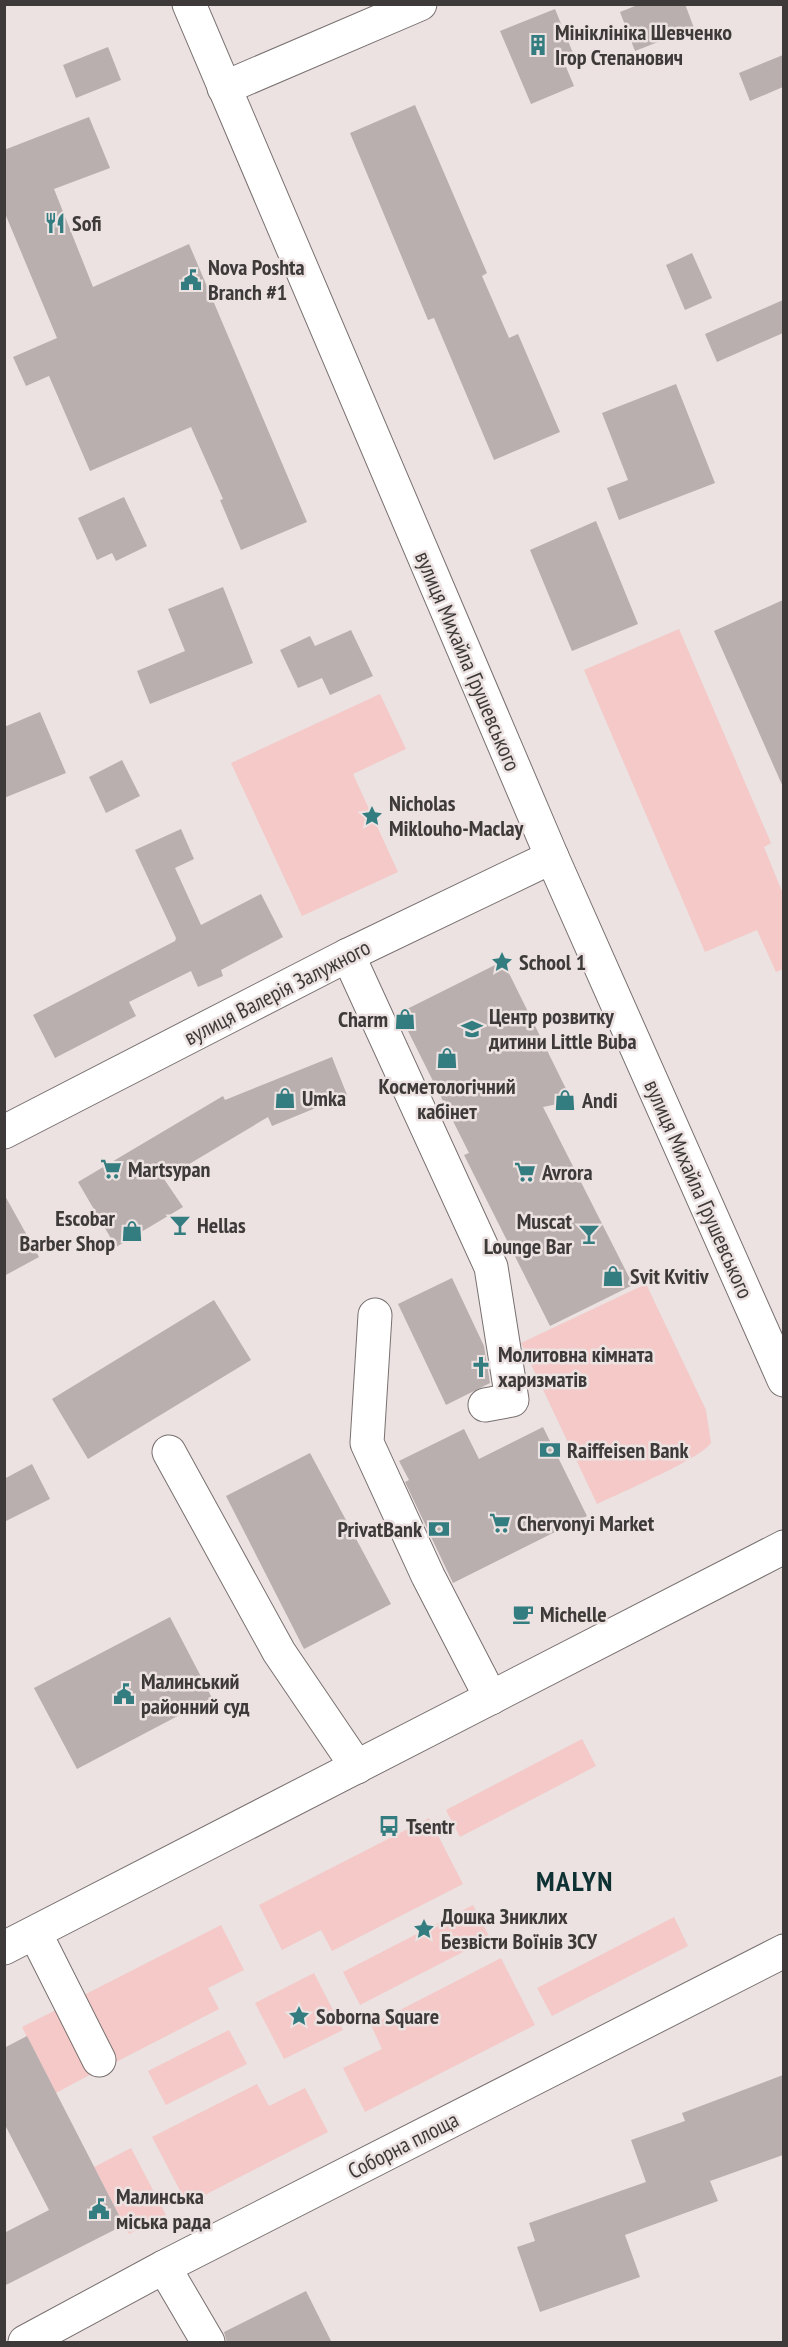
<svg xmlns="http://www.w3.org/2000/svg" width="788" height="2347" font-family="'PT Sans Narrow',sans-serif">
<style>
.green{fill:#f4c9c8}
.building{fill:#b8afae}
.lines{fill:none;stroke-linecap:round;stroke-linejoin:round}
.minor-casing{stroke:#78706f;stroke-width:35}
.minor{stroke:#fff;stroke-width:33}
.labels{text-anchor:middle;stroke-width:5;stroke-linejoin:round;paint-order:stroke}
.poi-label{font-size:22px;font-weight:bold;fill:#3d3a39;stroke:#ebe2e1;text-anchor:start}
.street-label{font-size:22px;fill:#3d3a39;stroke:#ebe2e1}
.district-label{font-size:28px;font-weight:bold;letter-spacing:1.5px;fill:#0e3133;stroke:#ebe2e1}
</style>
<rect width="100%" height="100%" fill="#ebe2e1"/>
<g class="green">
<polygon points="679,629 771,843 764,847 783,894 783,969 776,972 757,930 705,952 584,670"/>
<polygon points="380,694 406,749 353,774 398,872 302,916 231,763"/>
<path d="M646 1284 706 1410 711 1443C700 1459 620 1493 597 1504L521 1343Z"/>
<polygon points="582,1739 596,1766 460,1837 446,1810"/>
<polygon points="429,1818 463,1884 332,1951 321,1930 282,1950 259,1905"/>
<polygon points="473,1905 490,1938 360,2005 343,1972"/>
<polygon points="674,1917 688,1946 552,2016 537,1988"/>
<polygon points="221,1925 244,1970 208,1988 219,2009 114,2063 80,1997"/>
<polygon points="501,1958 535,2025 365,2112 343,2068 382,2049 371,2025"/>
<polygon points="314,1973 343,2030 284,2059 255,2003"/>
<polygon points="60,2008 93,2073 56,2093 22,2027"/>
<polygon points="229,2030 247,2064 166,2105 148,2071"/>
<polygon points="257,2084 269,2106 305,2088 328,2132 187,2204 152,2137"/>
<polygon points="131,2148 166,2215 129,2234 94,2167"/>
</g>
<g class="building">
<polygon points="640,4 685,4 694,28 635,51 620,12"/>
<polygon points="555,9 575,58 564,62 574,86 531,104 500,31"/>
<polygon points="108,47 121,80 76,98 63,65"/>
<polygon points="783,55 783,87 750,101 739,73"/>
<polygon points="415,105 487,273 482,276 509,338 518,334 560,432 494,460 434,318 428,320 350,133"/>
<polygon points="89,117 110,168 54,189 93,287 189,244 307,522 241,550 220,500 223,499 191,427 90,471 49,376 26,386 13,357 57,338 4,211 4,150"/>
<polygon points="692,253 712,298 685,310 666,265"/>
<polygon points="783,300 783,333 717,362 705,334"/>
<polygon points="676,384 715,483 619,520 607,488 628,480 602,413"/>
<polygon points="124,497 147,546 116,561 112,553 97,560 78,518"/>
<polygon points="596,521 638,624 572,651 530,550"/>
<polygon points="223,587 253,663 150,704 137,671 185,651 168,609"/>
<polygon points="783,600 783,787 714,631"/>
<polygon points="351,630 373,676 330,695 322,678 298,688 280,650 310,636 315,646"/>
<polygon points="40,712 66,773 4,798 4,727"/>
<polygon points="122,760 140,796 106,813 89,777"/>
<polygon points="181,829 194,859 175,868 201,925 261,894 283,937 221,970 223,976 198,987 191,971 129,1002 136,1016 55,1058 33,1015 175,941 176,938 135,850"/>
<polygon points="503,961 572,1101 543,1107 633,1285 550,1326 464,1155 469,1153 399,1013"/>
<polygon points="332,1057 347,1095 272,1126 268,1117 164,1179 183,1207 116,1247 78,1182 223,1096 225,1100"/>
<polygon points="4,1194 39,1257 4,1276"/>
<polygon points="452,1278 484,1346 490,1383 446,1405 398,1304"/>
<polygon points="214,1300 251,1360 88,1459 52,1399"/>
<polygon points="543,1427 587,1516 453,1583 405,1482 409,1480 399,1461 464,1429 479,1459"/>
<polygon points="310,1453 391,1604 304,1649 226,1496"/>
<polygon points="32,1464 50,1499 4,1522 4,1479"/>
<polygon points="170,1617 212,1698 77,1769 34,1688"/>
<polygon points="27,2036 124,2225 4,2286 4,2233 49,2210 4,2123 4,2048"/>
<polygon points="783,2075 783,2155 710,2181 718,2201 625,2235 640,2277 540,2312 517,2247 535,2241 529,2223 646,2182 631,2140 685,2121 682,2113"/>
<polygon points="306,2291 332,2343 227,2343 224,2332"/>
</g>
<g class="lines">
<defs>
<g id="minor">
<polyline points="189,4 552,857 784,1380"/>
<polyline points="224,88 420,4"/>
<polyline points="348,955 491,1267 512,1400 485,1405"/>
<polyline points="4,1132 348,955 552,857"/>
<polyline points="375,1315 367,1443 428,1576 491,1698"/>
<polyline points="169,1452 279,1652 357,1767"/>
<polyline points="35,1933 99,2060"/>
<polyline points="4,1948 784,1547"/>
<polyline points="164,2267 208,2342"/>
<polyline points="25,2342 164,2267 784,1951"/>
</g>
</defs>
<use href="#minor" class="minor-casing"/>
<use href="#minor" class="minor"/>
</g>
<defs>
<symbol id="building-bare" viewBox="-9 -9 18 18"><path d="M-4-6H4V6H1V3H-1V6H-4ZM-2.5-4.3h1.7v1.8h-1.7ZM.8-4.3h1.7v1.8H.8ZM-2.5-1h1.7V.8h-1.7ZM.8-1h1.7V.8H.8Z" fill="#337c80" stroke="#ebe2e1" stroke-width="2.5" paint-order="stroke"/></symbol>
<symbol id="restaurant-bare" viewBox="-9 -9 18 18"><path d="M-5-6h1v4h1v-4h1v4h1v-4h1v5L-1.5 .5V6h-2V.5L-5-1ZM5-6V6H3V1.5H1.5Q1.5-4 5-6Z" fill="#337c80" stroke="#ebe2e1" stroke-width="2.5" paint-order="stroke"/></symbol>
<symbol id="civic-bare" viewBox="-9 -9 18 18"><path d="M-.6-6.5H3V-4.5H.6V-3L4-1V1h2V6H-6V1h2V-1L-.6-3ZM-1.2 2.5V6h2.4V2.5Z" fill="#337c80" stroke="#ebe2e1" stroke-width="2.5" paint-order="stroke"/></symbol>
<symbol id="sight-bare" viewBox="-9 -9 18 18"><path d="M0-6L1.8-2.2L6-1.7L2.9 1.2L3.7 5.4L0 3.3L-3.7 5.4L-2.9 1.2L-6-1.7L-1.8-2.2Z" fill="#337c80" stroke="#ebe2e1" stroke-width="2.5" paint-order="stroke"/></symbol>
<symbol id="shop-bare" viewBox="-9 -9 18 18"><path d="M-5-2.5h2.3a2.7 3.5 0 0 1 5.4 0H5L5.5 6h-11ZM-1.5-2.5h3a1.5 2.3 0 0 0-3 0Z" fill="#337c80" stroke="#ebe2e1" stroke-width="2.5" paint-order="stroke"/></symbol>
<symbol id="school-bare" viewBox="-9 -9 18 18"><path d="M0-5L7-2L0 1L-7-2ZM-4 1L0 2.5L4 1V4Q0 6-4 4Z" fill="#337c80" stroke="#ebe2e1" stroke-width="2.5" paint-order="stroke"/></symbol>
<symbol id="supermarket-bare" viewBox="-9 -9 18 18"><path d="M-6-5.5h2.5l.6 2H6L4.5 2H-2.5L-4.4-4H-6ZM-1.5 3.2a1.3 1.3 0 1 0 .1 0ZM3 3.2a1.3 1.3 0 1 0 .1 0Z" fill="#337c80" stroke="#ebe2e1" stroke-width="2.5" paint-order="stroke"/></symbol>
<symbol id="bar-bare" viewBox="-9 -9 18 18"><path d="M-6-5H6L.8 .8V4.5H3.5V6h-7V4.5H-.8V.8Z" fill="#337c80" stroke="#ebe2e1" stroke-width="2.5" paint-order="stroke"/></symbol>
<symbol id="church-bare" viewBox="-9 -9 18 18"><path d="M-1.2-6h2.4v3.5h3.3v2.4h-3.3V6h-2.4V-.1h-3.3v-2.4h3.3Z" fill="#337c80" stroke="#ebe2e1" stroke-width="2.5" paint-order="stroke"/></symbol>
<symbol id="bank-bare" viewBox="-9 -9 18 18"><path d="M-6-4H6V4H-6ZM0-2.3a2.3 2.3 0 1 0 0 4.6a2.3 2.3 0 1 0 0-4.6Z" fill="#337c80" stroke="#ebe2e1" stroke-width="2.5" paint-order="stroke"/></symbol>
<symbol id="cafe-bare" viewBox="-9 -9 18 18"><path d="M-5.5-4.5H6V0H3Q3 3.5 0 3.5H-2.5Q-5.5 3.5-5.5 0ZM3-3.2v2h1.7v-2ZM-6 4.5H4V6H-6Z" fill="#337c80" stroke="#ebe2e1" stroke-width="2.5" paint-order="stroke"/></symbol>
<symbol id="bus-bare" viewBox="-9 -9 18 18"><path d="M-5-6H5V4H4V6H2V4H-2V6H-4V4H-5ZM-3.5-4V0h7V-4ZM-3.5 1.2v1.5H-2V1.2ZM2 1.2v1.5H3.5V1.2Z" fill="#337c80" stroke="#ebe2e1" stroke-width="2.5" paint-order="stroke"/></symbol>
</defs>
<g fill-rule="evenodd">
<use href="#building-bare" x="523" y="30" width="30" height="30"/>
<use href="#restaurant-bare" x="40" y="208" width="30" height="30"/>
<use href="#civic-bare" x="176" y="265" width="30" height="30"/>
<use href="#sight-bare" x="357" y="801" width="30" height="30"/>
<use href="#sight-bare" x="487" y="947" width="30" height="30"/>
<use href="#shop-bare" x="390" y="1004" width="30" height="30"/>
<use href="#school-bare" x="457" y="1014" width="30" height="30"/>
<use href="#shop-bare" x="432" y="1043" width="30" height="30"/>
<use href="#shop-bare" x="270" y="1083" width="30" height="30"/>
<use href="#shop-bare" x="550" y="1085" width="30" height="30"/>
<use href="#supermarket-bare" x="96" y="1154" width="30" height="30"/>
<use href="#supermarket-bare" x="510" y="1157" width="30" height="30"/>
<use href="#bar-bare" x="165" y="1210" width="30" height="30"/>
<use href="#shop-bare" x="117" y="1216" width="30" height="30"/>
<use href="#bar-bare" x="574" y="1219" width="30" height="30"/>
<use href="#shop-bare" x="598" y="1261" width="30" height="30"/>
<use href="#church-bare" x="466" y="1352" width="30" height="30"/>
<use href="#bank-bare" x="535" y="1435" width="30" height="30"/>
<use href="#supermarket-bare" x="485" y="1508" width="30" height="30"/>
<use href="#bank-bare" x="424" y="1514" width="30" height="30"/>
<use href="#cafe-bare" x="508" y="1599" width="30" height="30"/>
<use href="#civic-bare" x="109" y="1679" width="30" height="30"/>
<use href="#bus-bare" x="374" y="1811" width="30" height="30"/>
<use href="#sight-bare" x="409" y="1914" width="30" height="30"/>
<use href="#sight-bare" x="284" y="2001" width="30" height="30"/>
<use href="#civic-bare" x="84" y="2194" width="30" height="30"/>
</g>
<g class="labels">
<g class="poi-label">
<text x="555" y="40">Мініклініка Шевченко<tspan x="555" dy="25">Ігор Степанович</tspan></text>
<text x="72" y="231">Sofi</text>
<text x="208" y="275">Nova Poshta<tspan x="208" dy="25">Branch #1</tspan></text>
<text x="389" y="811">Nicholas<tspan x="389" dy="25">Miklouho-Maclay</tspan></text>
<text x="519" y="970">School 1</text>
<text x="489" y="1024">Центр розвитку<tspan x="489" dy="25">дитини Little Buba</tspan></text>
<text x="388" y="1027" text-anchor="end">Charm</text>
<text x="447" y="1094" text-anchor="middle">Косметологічний<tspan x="447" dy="25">кабінет</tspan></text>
<text x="302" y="1106">Umka</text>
<text x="582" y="1108">Andi</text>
<text x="128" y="1177">Martsypan</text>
<text x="542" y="1180">Avrora</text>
<text x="115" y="1226" text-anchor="end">Escobar<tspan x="115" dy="25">Barber Shop</tspan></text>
<text x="572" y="1229" text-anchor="end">Muscat<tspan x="572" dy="25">Lounge Bar</tspan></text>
<text x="197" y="1233">Hellas</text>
<text x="630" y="1284">Svit Kvitiv</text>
<text x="498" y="1362">Молитовна кімната<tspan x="498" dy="25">харизматів</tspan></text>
<text x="567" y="1458">Raiffeisen Bank</text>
<text x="517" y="1531">Chervonyi Market</text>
<text x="422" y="1537" text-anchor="end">PrivatBank</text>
<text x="540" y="1622">Michelle</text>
<text x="141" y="1689">Малинський<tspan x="141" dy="25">районний суд</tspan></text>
<text x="406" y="1834">Tsentr</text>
<text x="441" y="1924">Дошка Зниклих<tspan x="441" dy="25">Безвісти Воїнів ЗСУ</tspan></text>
<text x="316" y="2024">Soborna Square</text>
<text x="116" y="2204">Малинська<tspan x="116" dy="25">міська рада</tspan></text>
</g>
<g class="street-label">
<text transform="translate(468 661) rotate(67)" y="8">вулиця Михайла Грушевського</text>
<text transform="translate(277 992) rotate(-27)" y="8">вулиця Валерія Залужного</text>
<text transform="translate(699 1189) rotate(66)" y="8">вулиця Михайла Грушевського</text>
<text transform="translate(403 2145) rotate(-27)" y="8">Соборна площа</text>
</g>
<g class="district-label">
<text x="575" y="1891">MALYN</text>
</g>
</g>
<rect width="788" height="2347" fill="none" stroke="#3d3a39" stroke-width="12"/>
</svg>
